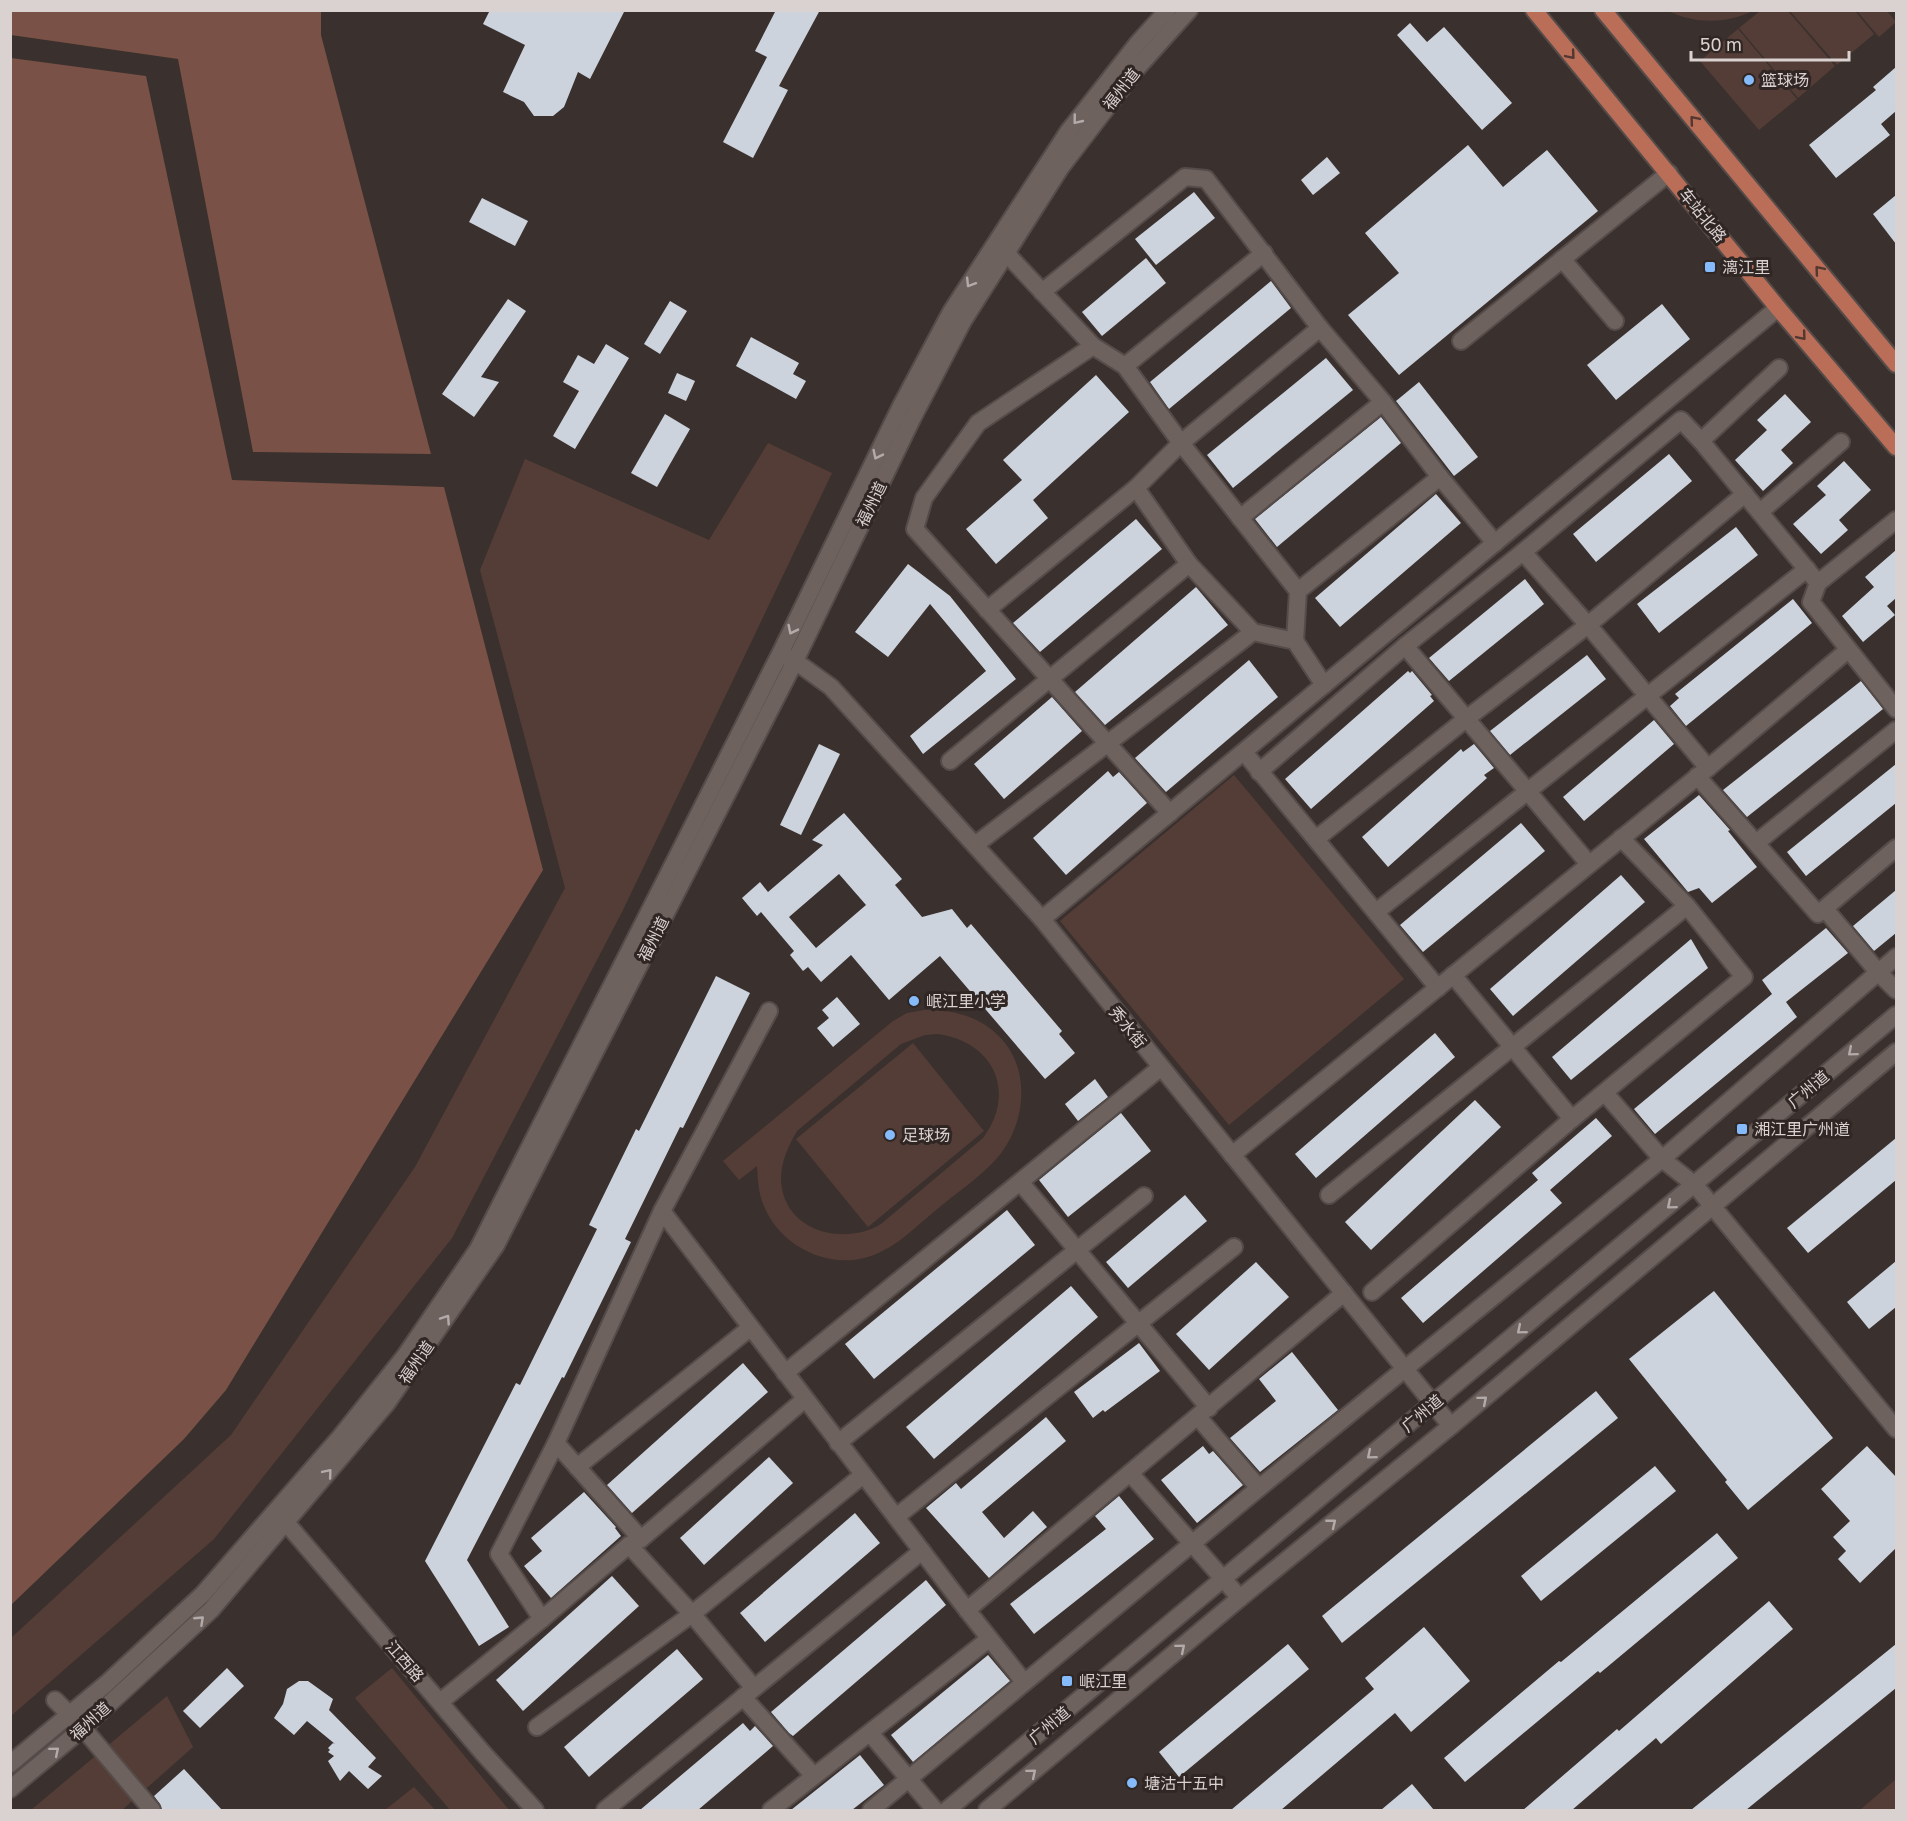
<svg xmlns="http://www.w3.org/2000/svg" width="1907" height="1821" font-family="'Golos Text','Noto Sans SC',sans-serif">
<style>
.green{fill:#553d37;fill-rule:evenodd}
.water{fill:#795146}
.building{fill:#ccd3dd;fill-rule:evenodd}
.lines{fill:none;stroke-linecap:round;stroke-linejoin:round}
.minor-casing{stroke:#554c4a;stroke-width:20}
.tertiary-casing{stroke:#554c4a;stroke-width:20}
.secondary-casing{stroke:#554c4a;stroke-width:20}
.primary-casing{stroke:#554c4a;stroke-width:20}
.minor{stroke:#6d625e;stroke-width:16}
.tertiary{stroke:#6d625e;stroke-width:16}
.secondary{stroke:#6d625e;stroke-width:16}
.primary{stroke:#ba6d57;stroke-width:16}
.oneway{stroke:#523830}
.oneway2{stroke:#b3aba9}
.poi-dot{fill:#86bbfb;stroke:#302623;stroke-width:2}
.labels{text-anchor:middle;stroke-width:6;stroke-linejoin:round;paint-order:stroke}
.poi-label{font-size:16px;fill:#d9d2d1;stroke:#302623;text-anchor:start}
.street-label{font-size:16px;fill:#d9d2d1;stroke:#302623}
</style>
<rect width="100%" height="100%" fill="#3a302d"/>
<g class="green">
<path d="M1668 11V10L1753 11C1725 24 1696 24 1668 11Z"/>
<polygon points="1760,11 1788,11 1835,66 1798,98 1739,28"/>
<polygon points="1790,11 1855,11 1874,34 1837,65"/>
<polygon points="1857,11 1887,11 1896,22 1879,37"/>
<polygon points="1738,29 1797,99 1759,130 1700,61"/>
<polygon points="768,443 832,473 622,912 452,1238 214,1539 11,1716 11,1638 231,1435 415,1167 565,888 480,570 525,459 709,540"/>
<polygon points="1234,775 1404,979 1229,1125 1060,921"/>
<path d="M924 1010C955 1009 985 1018 1005 1043 1031 1076 1024 1126 998 1157 981 1177 956 1193 936 1210 914 1228 893 1251 864 1258 824 1268 779 1244 764 1206 758 1193 758 1179 757 1166L739 1180 723 1161 893 1021 907 1013ZM938 1034C994 1042 1017 1092 983 1138L881 1224C847 1245 791 1234 782 1189 778 1168 787 1148 797 1131L901 1044 925 1035Z"/>
<polygon points="913,1043 984,1131 868,1227 796,1139"/>
<polygon points="392,1668 509,1810 450,1810 355,1698"/>
<polygon points="167,1696 193,1747 122,1810 31,1810"/>
<polygon points="1896,1779 1896,1810 1860,1810"/>
<polygon points="414,1787 435,1810 385,1810"/>
</g>
<g class="water">
<polygon points="11,10 321,11 321,35 431,454 253,452 178,59 11,35"/>
<polygon points="11,58 146,76 232,480 444,487 543,870 226,1390 184,1439 11,1605"/>
</g>
<g class="building">
<polygon points="490,10 625,10 590,79 578,72 564,107 553,116 534,116 524,102 503,92 525,45 483,24"/>
<polygon points="776,10 820,10 779,86 788,90 753,158 723,142 767,57 755,51"/>
<polygon points="1410,23 1427,42 1444,27 1512,103 1482,130 1397,35"/>
<polygon points="1896,67 1896,111 1881,124 1890,135 1836,178 1809,145 1876,90 1873,87"/>
<polygon points="1468,145 1503,187 1547,150 1598,211 1399,375 1348,315 1399,273 1365,233"/>
<polygon points="1327,157 1340,173 1313,195 1301,180"/>
<polygon points="1194,192 1215,218 1156,265 1135,239"/>
<polygon points="1896,195 1896,244 1873,214"/>
<polygon points="482,198 528,221 515,246 469,222"/>
<polygon points="1146,258 1166,283 1102,336 1082,312"/>
<polygon points="1271,281 1291,308 1169,409 1150,382"/>
<polygon points="508,299 526,311 481,377 499,382 474,417 442,394"/>
<polygon points="670,301 687,311 660,354 644,344"/>
<polygon points="1662,304 1690,339 1616,400 1587,365"/>
<polygon points="751,337 799,363 793,374 806,381 796,399 736,366"/>
<polygon points="606,344 629,358 575,449 553,436 579,391 563,382 578,355 594,364"/>
<polygon points="1326,358 1353,390 1233,488 1207,455"/>
<polygon points="677,373 695,381 686,401 668,393"/>
<polygon points="1096,375 1129,412 1033,500 1048,518 996,564 966,529 1022,480 1003,460"/>
<polygon points="1419,382 1478,457 1454,476 1396,401"/>
<polygon points="1785,394 1811,422 1781,450 1793,463 1763,491 1735,460 1767,430 1757,420"/>
<polygon points="665,414 690,429 657,487 631,473"/>
<polygon points="1381,417 1401,443 1277,547 1255,519"/>
<polygon points="1669,454 1692,481 1596,562 1573,534"/>
<polygon points="1844,461 1871,490 1839,520 1848,530 1821,554 1793,524 1826,495 1817,486"/>
<polygon points="1436,494 1461,523 1340,627 1315,598"/>
<polygon points="1136,519 1162,549 1040,652 1013,623"/>
<polygon points="1736,527 1758,555 1659,633 1637,604"/>
<polygon points="1896,550 1896,598 1887,606 1895,615 1863,642 1842,616 1874,587 1865,577"/>
<polygon points="908,564 950,596 1016,679 923,754 910,736 986,671 930,604 888,657 855,632"/>
<polygon points="1525,579 1544,604 1449,681 1429,658"/>
<polygon points="1196,587 1228,625 1105,725 1075,692"/>
<polygon points="1793,599 1812,623 1686,726 1670,706 1679,698 1675,694"/>
<polygon points="1587,655 1606,679 1510,755 1490,731"/>
<polygon points="1249,660 1278,697 1166,792 1135,758"/>
<polygon points="1408,671 1410,673 1412,671 1432,695 1430,696 1434,701 1311,809 1285,779"/>
<polygon points="1861,681 1883,709 1747,817 1723,790"/>
<polygon points="1052,697 1082,731 1004,799 974,764"/>
<polygon points="1654,720 1674,744 1584,821 1563,797"/>
<polygon points="819,744 840,754 801,835 780,825"/>
<polygon points="1474,744 1494,768 1484,775 1487,778 1388,867 1362,837 1461,749 1463,752"/>
<polygon points="1896,764 1896,803 1806,876 1787,852"/>
<polygon points="1108,771 1113,777 1119,772 1147,803 1066,875 1033,838"/>
<polygon points="1699,795 1730,830 1728,831 1757,867 1712,903 1699,888 1688,892 1644,839"/>
<path d="M844 813 902 879 895 885 922 917 952 909 967 928 971 924 1062 1031 1059 1034 1075 1053 1045 1079 940 956 889 1000 851 955 821 982 808 967 803 971 790 955 794 951 761 912 757 916 742 898 760 882 768 892 823 845 812 840ZM839 874 866 905 816 948 789 917Z"/>
<polygon points="1521,823 1545,851 1423,952 1400,925"/>
<polygon points="1621,875 1645,902 1513,1016 1490,989"/>
<polygon points="1896,890 1896,933 1874,951 1853,926"/>
<polygon points="1826,928 1848,953 1786,1002 1797,1017 1655,1134 1634,1109 1772,994 1762,980"/>
<polygon points="1691,939 1708,968 1571,1080 1552,1057"/>
<polygon points="716,976 750,993 683,1128 680,1127 625,1239 631,1242 564,1378 562,1377 467,1560 509,1627 479,1646 425,1561 516,1383 520,1385 597,1229 589,1225 636,1129 639,1131"/>
<polygon points="837,997 860,1024 833,1047 817,1028 829,1018 822,1010"/>
<polygon points="1435,1033 1455,1057 1316,1178 1295,1154"/>
<polygon points="1095,1079 1108,1097 1078,1121 1065,1104"/>
<polygon points="1475,1100 1501,1127 1371,1250 1345,1222"/>
<polygon points="1121,1113 1151,1151 1068,1217 1039,1180"/>
<polygon points="1596,1118 1612,1136 1550,1190 1562,1203 1423,1323 1401,1298 1538,1180 1532,1173"/>
<polygon points="1896,1138 1896,1180 1808,1253 1787,1228"/>
<polygon points="1185,1195 1207,1221 1128,1288 1106,1262"/>
<polygon points="1007,1210 1035,1245 874,1379 845,1344"/>
<polygon points="1896,1261 1896,1307 1869,1329 1847,1302"/>
<polygon points="1256,1262 1289,1297 1209,1370 1176,1334"/>
<polygon points="1071,1286 1098,1317 934,1459 906,1427"/>
<polygon points="1714,1291 1833,1438 1748,1510 1725,1482 1727,1480 1629,1359"/>
<polygon points="1139,1343 1160,1371 1105,1412 1103,1410 1093,1418 1074,1392"/>
<polygon points="1292,1352 1338,1410 1260,1472 1230,1438 1276,1401 1259,1379"/>
<polygon points="743,1363 768,1392 632,1513 607,1485"/>
<polygon points="1596,1391 1618,1418 1342,1643 1322,1616"/>
<polygon points="1046,1417 1066,1441 982,1512 1004,1538 1033,1511 1047,1527 989,1578 926,1508 956,1483 961,1489"/>
<polygon points="1203,1446 1209,1454 1213,1451 1243,1485 1197,1523 1161,1480"/>
<polygon points="1867,1446 1896,1477 1896,1548 1860,1583 1838,1559 1846,1551 1833,1537 1850,1521 1821,1489"/>
<polygon points="769,1457 793,1483 704,1565 680,1538"/>
<polygon points="1655,1466 1676,1491 1541,1601 1521,1576"/>
<polygon points="584,1492 616,1527 615,1528 621,1536 551,1598 524,1566 542,1551 531,1538"/>
<polygon points="1119,1496 1154,1539 1034,1634 1010,1604 1106,1529 1095,1516"/>
<polygon points="855,1513 880,1543 765,1642 740,1613"/>
<polygon points="1717,1533 1738,1558 1600,1673 1598,1671 1465,1782 1444,1758 1559,1661 1561,1662"/>
<polygon points="612,1576 639,1606 523,1711 496,1680"/>
<polygon points="926,1580 946,1605 793,1736 789,1733 771,1712"/>
<polygon points="1769,1601 1793,1629 1661,1744 1656,1738 1572,1810 1523,1810 1617,1729 1619,1731"/>
<polygon points="1424,1627 1470,1681 1411,1732 1395,1713 1281,1810 1231,1810 1374,1689 1365,1678"/>
<polygon points="1288,1644 1309,1669 1179,1777 1159,1752"/>
<polygon points="1896,1644 1896,1688 1746,1810 1691,1810"/>
<polygon points="677,1649 703,1679 589,1777 564,1747"/>
<polygon points="988,1655 1010,1681 913,1762 891,1735"/>
<polygon points="227,1668 244,1686 200,1728 183,1711"/>
<polygon points="299,1681 308,1681 333,1699 329,1710 376,1758 368,1767 382,1776 368,1789 349,1771 340,1781 328,1761 334,1756 328,1752 330,1750 328,1748 333,1743 335,1744 307,1721 294,1735 274,1718 283,1704 287,1689"/>
<polygon points="743,1723 750,1731 755,1726 773,1746 698,1810 640,1810"/>
<polygon points="860,1755 884,1785 852,1810 791,1810"/>
<polygon points="184,1769 222,1810 162,1810 160,1804 154,1796"/>
<polygon points="1412,1784 1434,1810 1381,1810"/>
</g>
<g class="lines">
<defs>
<g id="minor">
<polyline points="1006,253 1093,346 1125,366 1181,443 1136,488 1189,564 1253,632 1295,641 1324,685"/>
<polyline points="1562,259 1615,321"/>
<polyline points="1042,292 1185,177 1206,179 1320,328 1383,402 1440,477 1495,543"/>
<polyline points="1461,341 1669,173"/>
<polyline points="1093,346 978,423 924,498 915,529 1170,813"/>
<polyline points="1125,366 1264,253"/>
<polyline points="1701,441 1779,368"/>
<polyline points="1760,512 1841,442"/>
<polyline points="1240,518 1383,402"/>
<polyline points="1523,552 1588,625 1708,768"/>
<polyline points="1818,583 1896,520"/>
<polyline points="1298,591 1440,477"/>
<polyline points="987,610 1136,488"/>
<polyline points="1295,641 1298,591 1181,443 1320,328"/>
<polyline points="1405,646 1589,864"/>
<polyline points="783,655 795,661 831,687 1042,919 1451,1426"/>
<polyline points="1244,752 1438,988"/>
<polyline points="950,761 1189,564"/>
<polyline points="1259,772 1405,646 1523,552 1681,420 1701,441 1818,583 1811,602 1896,709"/>
<polyline points="1697,776 1818,914 1896,848"/>
<polyline points="1316,839 1466,719 1588,625 1745,494"/>
<polyline points="1756,843 1896,730"/>
<polyline points="975,845 1253,632"/>
<polyline points="1825,909 1878,972 1896,990"/>
<polyline points="1376,912 1807,569"/>
<polyline points="1042,919 1778,308"/>
<polyline points="1453,975 1572,1119"/>
<polyline points="1605,1093 1662,1159 1695,1185 1896,1429"/>
<polyline points="1232,1155 1708,768 1848,650"/>
<polyline points="1021,1183 1209,1408"/>
<polyline points="1329,1195 1687,906"/>
<polyline points="662,1211 967,1610 1024,1682"/>
<polyline points="1372,1292 1572,1119 1744,977 1687,906 1621,838"/>
<polyline points="785,1373 1160,1068"/>
<polyline points="1198,1417 1259,1488"/>
<polyline points="556,1443 641,1539"/>
<polyline points="838,1443 1144,1196"/>
<polyline points="577,1467 750,1328"/>
<polyline points="1130,1473 1240,1598"/>
<polyline points="896,1517 1234,1247"/>
<polyline points="629,1545 692,1614 754,1688"/>
<polyline points="967,1610 1344,1293"/>
<polyline points="542,1619 499,1554 556,1443 662,1211 769,1011"/>
<polyline points="743,1697 814,1776"/>
<polyline points="55,1700 83,1728 152,1810"/>
<polyline points="440,1702 542,1619 629,1545 641,1539 805,1399"/>
<polyline points="537,1727 692,1614 863,1475"/>
<polyline points="870,1733 935,1810"/>
<polyline points="605,1810 922,1551"/>
<polyline points="771,1810 989,1639"/>
<polyline points="871,1810 1259,1488 1662,1159 1896,957"/>
</g>
<g id="tertiary">
<polyline points="277,1512 483,1753 535,1810"/>
<polyline points="947,1810 1896,1015"/>
<polyline points="987,1810 1240,1598 1451,1426 1896,1052"/>
</g>
<g id="secondary">
<polyline points="10,1764 106,1684 203,1594 341,1436 405,1356 478,1249 780,654 901,406 951,312 1068,132 1138,43 1168,10"/>
<polyline points="10,1789 83,1728 211,1610 387,1403 496,1245 795,661 912,419 963,321 1061,167 1138,67 1189,10"/>
</g>
<g id="primary">
<polyline points="1534,10 1778,308 1896,447"/>
<polyline points="1603,10 1896,364"/>
</g>
</defs>
<use href="#minor" class="minor-casing"/>
<use href="#tertiary" class="tertiary-casing"/>
<use href="#secondary" class="secondary-casing"/>
<use href="#primary" class="primary-casing"/>
<use href="#minor" class="minor"/>
<use href="#tertiary" class="tertiary"/>
<use href="#secondary" class="secondary"/>
<use href="#primary" class="primary"/>
</g>
<defs><path id="oneway-chevron" d="M-2-3.5L2.5 0L-2 3.5" fill="none" stroke-width="1.6" stroke-linecap="round" stroke-linejoin="round" transform="scale(1.5)"/></defs>
<g class="oneway">
<use href="#oneway-chevron" transform="translate(1571 55) rotate(50)"/>
<use href="#oneway-chevron" transform="translate(1694 120) rotate(-130)"/>
<use href="#oneway-chevron" transform="translate(1819 270) rotate(-130)"/>
<use href="#oneway-chevron" transform="translate(1802 336) rotate(50)"/>
</g>
<g class="oneway2">
<use href="#oneway-chevron" transform="translate(1077 120) rotate(129)"/>
<use href="#oneway-chevron" transform="translate(970 283) rotate(122)"/>
<use href="#oneway-chevron" transform="translate(877 455) rotate(116)"/>
<use href="#oneway-chevron" transform="translate(792 630) rotate(116)"/>
<use href="#oneway-chevron" transform="translate(1852 1052) rotate(140)"/>
<use href="#oneway-chevron" transform="translate(1671 1205) rotate(140)"/>
<use href="#oneway-chevron" transform="translate(446 1319) rotate(-56)"/>
<use href="#oneway-chevron" transform="translate(1521 1330) rotate(140)"/>
<use href="#oneway-chevron" transform="translate(1483 1400) rotate(-40)"/>
<use href="#oneway-chevron" transform="translate(1371 1455) rotate(140)"/>
<use href="#oneway-chevron" transform="translate(328 1473) rotate(-50)"/>
<use href="#oneway-chevron" transform="translate(1332 1523) rotate(-39)"/>
<use href="#oneway-chevron" transform="translate(200 1620) rotate(-43)"/>
<use href="#oneway-chevron" transform="translate(1181 1648) rotate(-40)"/>
<use href="#oneway-chevron" transform="translate(55 1751) rotate(-40)"/>
<use href="#oneway-chevron" transform="translate(1032 1773) rotate(-40)"/>
</g>
<g class="poi-dot">
<circle cx="1749" cy="80" r="6"/>
<rect x="1704" y="261" width="12" height="12" rx="3"/>
<circle cx="914" cy="1001" r="6"/>
<rect x="1736" y="1123" width="12" height="12" rx="3"/>
<circle cx="890" cy="1135" r="6"/>
<rect x="1061" y="1675" width="12" height="12" rx="3"/>
<circle cx="1132" cy="1783" r="6"/>
</g>
<g class="labels">
<g class="poi-label">
<text x="1761" y="86">篮球场</text>
<text x="1722" y="273">漓江里</text>
<text x="926" y="1007">岷江里小学</text>
<text x="1754" y="1135">湘江里广州道</text>
<text x="902" y="1141">足球场</text>
<text x="1079" y="1687">岷江里</text>
<text x="1144" y="1789">塘沽十五中</text>
</g>
<g class="street-label">
<text transform="translate(1121 89) rotate(-52)" y="6">福州道</text>
<text transform="translate(1703 215) rotate(51)" y="6">车站北路</text>
<text transform="translate(871 504) rotate(-64)" y="6">福州道</text>
<text transform="translate(653 939) rotate(-63)" y="6">福州道</text>
<text transform="translate(1128 1027) rotate(51)" y="6">秀水街</text>
<text transform="translate(1808 1089) rotate(-40)" y="6">广州道</text>
<text transform="translate(416 1362) rotate(-55)" y="6">福州道</text>
<text transform="translate(1422 1413) rotate(-40)" y="6">广州道</text>
<text transform="translate(405 1661) rotate(49)" y="6">江西路</text>
<text transform="translate(90 1721) rotate(-42)" y="6">福州道</text>
<text transform="translate(1049 1725) rotate(-40)" y="6">广州道</text>
</g>
</g>
<rect width="1907" height="1821" fill="none" stroke="#d9d2d1" stroke-width="24"/>
<path d="M1691 51v9h158v-9" fill="none" stroke="#d9d2d1" stroke-width="3"/>
<text x="1700" y="51" font-size="18" fill="#d9d2d1" stroke="#302623" stroke-width="4.5" paint-order="stroke">50 m</text>
</svg>
